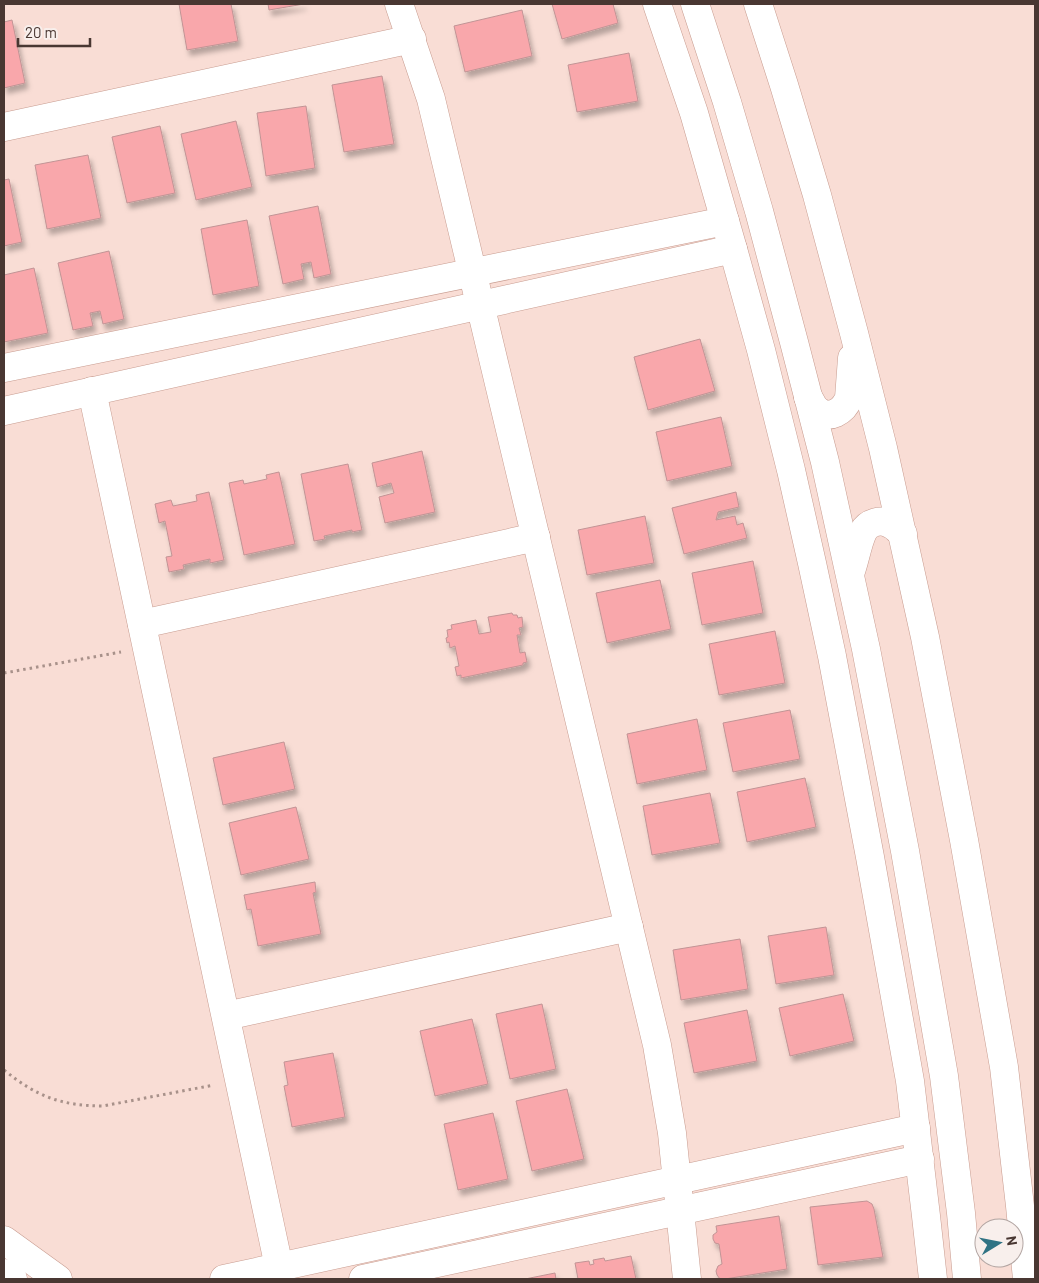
<svg xmlns="http://www.w3.org/2000/svg" width="1039" height="1283" font-family="Barlow,sans-serif">
<style>
.building{fill:#f9a7ab;stroke:#c19495;filter:url(#shadow)}
.lines{fill:none;stroke-linecap:round;stroke-linejoin:round}
.minor-casing{stroke:#c89c90;stroke-width:29}
.tertiary-casing{stroke:#c89c90;stroke-width:29}
.path{stroke:#a8918a;stroke-width:3;stroke-dasharray:2.5 4;stroke-linecap:butt}
.minor{stroke:#fff;stroke-width:28}
.tertiary{stroke:#fff;stroke-width:28}
</style>
<defs>
<filter id="shadow"><feDropShadow dx="3" dy="5.5" stdDeviation="2.5" flood-color="#0004"/></filter>
</defs>
<rect width="100%" height="100%" fill="#f9ddd5"/>
<g class="building">
<polygon points="179,4 231,4 238,41 187,50"/>
<polygon points="268,4 304,4 269,10"/>
<polygon points="552,4 613,4 618,23 562,39"/>
<polygon points="522,10 532,56 465,72 454,26"/>
<polygon points="12,20 25,83 4,88 4,22"/>
<polygon points="629,53 638,101 577,112 568,65"/>
<polygon points="382,76 394,144 344,152 332,85"/>
<polygon points="306,106 315,168 266,176 257,113"/>
<polygon points="236,121 252,187 196,200 181,134"/>
<polygon points="160,126 175,193 127,203 112,137"/>
<polygon points="88,155 101,218 47,229 35,165"/>
<polygon points="9,179 22,242 4,246 4,180"/>
<polygon points="318,206 331,274 314,278 311,262 301,264 304,279 283,284 269,216"/>
<polygon points="247,220 259,286 213,295 201,229"/>
<polygon points="109,251 124,319 103,324 100,311 90,313 93,326 73,330 58,263"/>
<polygon points="34,268 48,333 4,342 4,275"/>
<polygon points="700,339 715,391 648,410 634,357"/>
<polygon points="721,417 732,466 667,481 656,432"/>
<polygon points="422,451 435,512 385,523 379,497 394,493 391,483 377,487 372,463"/>
<polygon points="348,464 362,530 352,532 352,530 324,536 325,539 314,541 301,474"/>
<polygon points="279,472 295,544 244,555 229,483 243,480 244,484 267,479 266,475"/>
<polygon points="209,492 224,560 210,563 210,559 183,565 184,569 169,572 166,557 172,556 165,521 159,523 155,504 171,500 173,506 197,501 196,495"/>
<polygon points="736,492 739,507 718,512 716,520 735,516 737,525 743,523 747,538 684,554 672,508"/>
<polygon points="645,516 654,563 587,575 578,530"/>
<polygon points="753,561 763,613 702,625 692,573"/>
<polygon points="660,580 671,629 607,643 596,593"/>
<polygon points="512,613 513,615 517,615 518,618 522,617 523,627 519,628 521,635 517,635 520,653 525,652 527,662 523,663 523,665 461,678 461,675 457,676 455,667 459,666 455,646 450,648 449,642 447,643 446,638 448,637 447,630 452,629 451,625 476,620 479,634 491,632 488,617"/>
<polygon points="775,631 785,683 719,695 709,644"/>
<polygon points="790,710 800,759 733,772 723,723"/>
<polygon points="697,719 707,770 637,784 627,734"/>
<polygon points="284,742 295,789 223,805 213,758"/>
<polygon points="805,778 816,827 747,842 737,792"/>
<polygon points="710,793 720,843 652,855 643,806"/>
<polygon points="296,807 309,859 241,875 229,823"/>
<polygon points="315,882 316,892 313,893 321,934 258,946 251,909 247,910 244,895"/>
<polygon points="826,927 834,975 776,984 768,936"/>
<polygon points="740,939 748,989 681,1000 673,950"/>
<polygon points="843,994 854,1041 790,1056 779,1008"/>
<polygon points="542,1004 556,1069 510,1079 496,1014"/>
<polygon points="747,1010 757,1061 694,1073 684,1023"/>
<polygon points="472,1019 488,1084 435,1096 420,1031"/>
<polygon points="333,1053 345,1117 292,1127 284,1086 288,1085 284,1062"/>
<polygon points="567,1089 584,1159 532,1171 516,1101"/>
<polygon points="493,1113 508,1179 458,1190 444,1124"/>
<polygon points="867,1201 872,1204 874,1209 883,1257 818,1265 810,1207"/>
<polygon points="779,1216 787,1269 725,1279 720,1279 717,1275 716,1271 718,1266 722,1264 719,1244 715,1243 713,1239 713,1235 717,1232 716,1226"/>
<polygon points="631,1256 636,1279 578,1279 575,1263 589,1261 590,1265 594,1264 593,1260 604,1258 605,1261"/>
<polygon points="555,1273 556,1279 525,1279"/>
</g>
<g class="lines">
<defs>
<g id="minor">
<polyline points="399,4 431,99 657,1045 672,1133 687,1279"/>
<polyline points="657,4 694,113 733,249 761,350 791,470 812,563 832,656 870,857 910,1081 926,1216 933,1279"/>
<polyline points="4,127 412,39"/>
<polyline points="4,368 725,221"/>
<polyline points="92,391 279,1267"/>
<polyline points="4,411 733,249"/>
<polyline points="142,624 536,537"/>
<polyline points="226,1016 629,927"/>
<polyline points="4,1240 58,1279"/>
<polyline points="4,1273 13,1279"/>
<polyline points="224,1279 916,1128"/>
<polyline points="363,1279 920,1159"/>
</g>
<g id="tertiary">
<polyline points="695,4 727,102 759,211 794,342 825,462 866,649 905,851 944,1076 961,1213 967,1279"/>
<polyline points="758,4 784,85 817,195 854,333 883,448 925,637 964,840 1004,1067 1020,1206 1027,1279"/>
<path d="M808 397C811 401 813 407 817 410 829 421 844 411 849 398L852 358"/>
<path d="M851 571C855 560 858 542 863 532 868 522 881 519 890 524 895 526 899 531 903 534"/>
</g>
</defs>
<use href="#minor" class="minor-casing"/>
<use href="#tertiary" class="tertiary-casing"/>
<g class="path">
<polyline points="4,673 121,652"/>
<path d="M4 1070C36 1096 61 1106 103 1106L214 1085"/>
</g>
<use href="#minor" class="minor"/>
<use href="#tertiary" class="tertiary"/>
</g>
<rect width="1039" height="1283" fill="none" stroke="#493732" stroke-width="10"/>
<g transform="translate(999 1243) rotate(80)"><circle r="24" fill="#f8efec" stroke="#b2a5a2"/>
<path d="M0-4L9 19L0 12L-9 19Z" fill="#307384"/>
<text y="-8" font-size="14" font-weight="bold" text-anchor="middle" fill="#493732">N</text>
</g>
<path d="M18 38v8h72v-8" fill="none" stroke="#493732" stroke-width="2.5"/>
<text x="25" y="38" font-size="15" fill="#493732" stroke="#f8efec" stroke-width="4" paint-order="stroke">20 m</text>
</svg>
